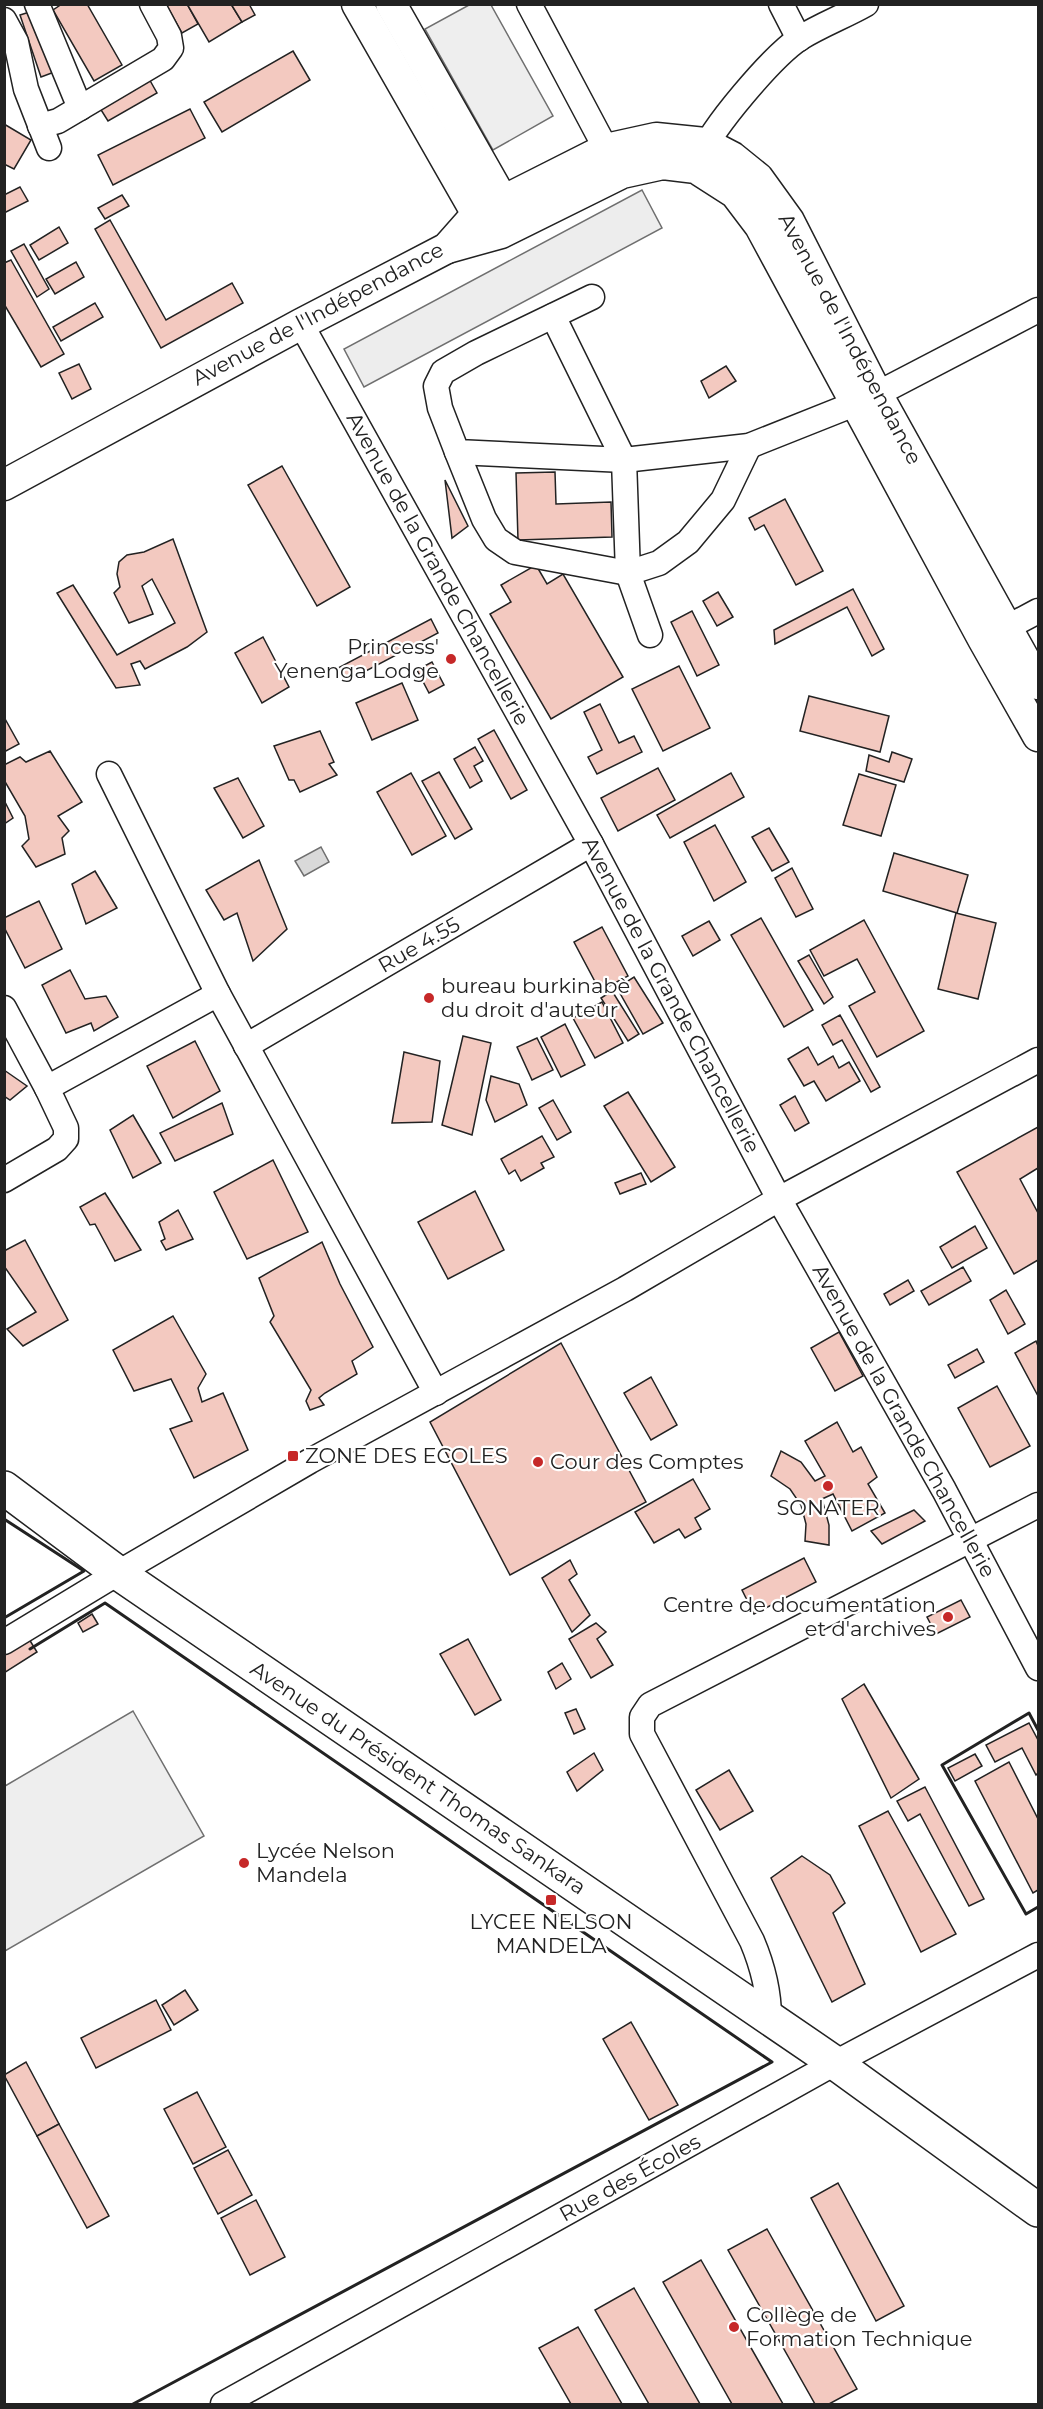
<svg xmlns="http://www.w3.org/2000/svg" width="1043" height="2409" font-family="Montserrat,sans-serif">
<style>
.green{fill:#eee;stroke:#6f6f6f;stroke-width:1.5}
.parking{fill:#ededed;stroke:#6f6f6f;stroke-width:1.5}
.water{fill:#d9d9d9;stroke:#6f6f6f;stroke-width:1.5}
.building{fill:#f3c9c0;stroke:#222;stroke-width:1.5}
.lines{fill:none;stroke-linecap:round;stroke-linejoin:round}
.minor-casing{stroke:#222;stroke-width:27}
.major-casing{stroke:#222;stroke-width:33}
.highway-casing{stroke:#222;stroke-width:36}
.minor{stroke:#fff;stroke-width:24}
.major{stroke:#fff;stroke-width:30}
.highway{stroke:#fff;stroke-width:33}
.wall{stroke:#222;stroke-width:3}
.poi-dot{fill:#c62828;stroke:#fff;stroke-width:2}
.labels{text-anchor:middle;stroke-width:4.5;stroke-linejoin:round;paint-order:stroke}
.street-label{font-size:21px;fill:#222;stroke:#fff}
.poi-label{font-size:21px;fill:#222;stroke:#fff;text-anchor:start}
</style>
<rect width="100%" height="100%" fill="#fff"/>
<g class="green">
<polygon points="469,5 491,5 553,116 493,150 425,29"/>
<polygon points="133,1711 204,1836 5,1951 5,1786"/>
</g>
<polygon class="parking" points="642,190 662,228 364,387 344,349"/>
<polygon class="water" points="321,847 329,862 304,876 295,861"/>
<g class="building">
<polygon points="62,4 87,4 122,65 94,81 53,10"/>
<polygon points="166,4 187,4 198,24 182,33"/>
<polygon points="187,4 231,4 242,22 209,42"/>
<polygon points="231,4 249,4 255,15 242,22"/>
<polygon points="36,10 57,71 41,77 20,15"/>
<polygon points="293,51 310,80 222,132 204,102"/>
<polygon points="148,77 157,93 108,121 98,105"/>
<polygon points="190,109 205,138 113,185 98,155"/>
<polygon points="4,124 31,140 14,169 4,164"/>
<polygon points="20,187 28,201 4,213 4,195"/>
<polygon points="122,195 129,206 105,219 98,208"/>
<polygon points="110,220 166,320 232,283 243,303 161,348 95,229"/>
<polygon points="59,227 68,243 39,260 30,245"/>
<polygon points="24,244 49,289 37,297 11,251"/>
<polygon points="11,260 64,354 41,367 4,304 4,263"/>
<polygon points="76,262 84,277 55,294 46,279"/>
<polygon points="95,303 103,317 61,341 53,327"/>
<polygon points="79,364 91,389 72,399 59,373"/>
<polygon points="726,366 736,381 709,398 701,381"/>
<polygon points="282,466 350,587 317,606 248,485"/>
<polygon points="555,472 556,504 611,502 612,537 518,540 516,473"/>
<polygon points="445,480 468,526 452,538"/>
<polygon points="785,499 823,571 796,585 764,525 755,530 749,518"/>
<polygon points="173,539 207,632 187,647 145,669 140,661 131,664 140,685 116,688 57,593 73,585 117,655 175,623 152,579 142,586 153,614 129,623 114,593 120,587 117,574 119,562 127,555 144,552"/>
<polygon points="536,565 547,584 563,574 623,677 551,719 490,614 511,602 501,585"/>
<polygon points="853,589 884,649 872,656 847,607 775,644 774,630"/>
<polygon points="718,592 733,617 717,626 703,601"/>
<polygon points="692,611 719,665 697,676 671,622"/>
<polygon points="431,619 438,633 345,682 338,668"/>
<polygon points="263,637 289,687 262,703 235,653"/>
<polygon points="432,662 444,685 429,693 417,670"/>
<polygon points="679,666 710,728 663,751 632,689"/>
<polygon points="402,683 418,720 372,740 356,703"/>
<polygon points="809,696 889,716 880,752 800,731"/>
<polygon points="600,704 619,743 634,736 642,752 597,774 588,757 602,750 584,712"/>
<polygon points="4,717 19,744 4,752"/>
<polygon points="494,730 527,790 511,799 478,739"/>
<polygon points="320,731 334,762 329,764 337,775 300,792 294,780 289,780 274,746"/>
<polygon points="475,747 483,761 474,766 482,781 470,788 454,759"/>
<polygon points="50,751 82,802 58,816 69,831 62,838 65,854 36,867 22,846 29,839 25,816 4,780 4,765 20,757 26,762"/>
<polygon points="892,752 912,759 904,782 866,771 869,755 889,762"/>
<polygon points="658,768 675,800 618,831 601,798"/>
<polygon points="439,772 472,829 455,839 422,781"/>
<polygon points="411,773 446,836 412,855 377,792"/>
<polygon points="731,773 744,797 670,838 657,815"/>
<polygon points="859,774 896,785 881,836 843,825"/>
<polygon points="238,778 264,826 243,838 214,788"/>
<polygon points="4,800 13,818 4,824"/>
<polygon points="715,825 746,882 714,901 684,842"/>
<polygon points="769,828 789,862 772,871 752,837"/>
<polygon points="894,853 968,875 957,913 883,891"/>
<polygon points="259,860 287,929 253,961 237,913 224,920 206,890"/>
<polygon points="792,868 813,909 796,917 775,878"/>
<polygon points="95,871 117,908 86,924 72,884"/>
<polygon points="39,901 62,949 25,968 4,927 4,918"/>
<polygon points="956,913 996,923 978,999 938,989"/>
<polygon points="761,918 813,1010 784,1027 731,935"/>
<polygon points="864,920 924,1031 877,1057 849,1006 875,992 857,959 824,976 810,950"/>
<polygon points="709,921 720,940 693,956 682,936"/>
<polygon points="602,927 628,976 600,991 574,942"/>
<polygon points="809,955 833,997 824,1004 798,961"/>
<polygon points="70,970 85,999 106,996 118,1017 94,1031 91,1023 66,1033 42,985"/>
<polygon points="634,977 663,1023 643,1034 617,988"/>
<polygon points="612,991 639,1034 628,1041 601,998"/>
<polygon points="602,1002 623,1043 595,1058 573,1018"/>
<polygon points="840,1015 880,1087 871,1092 842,1040 833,1045 822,1025"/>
<polygon points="565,1024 585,1065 561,1077 541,1037"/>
<polygon points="463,1036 491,1043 472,1135 442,1125"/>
<polygon points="537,1038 553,1070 532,1080 517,1047"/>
<polygon points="195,1041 220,1091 173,1118 147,1066"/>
<polygon points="808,1047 818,1065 833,1056 839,1068 849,1062 860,1081 826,1101 814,1081 804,1086 788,1059"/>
<polygon points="404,1052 440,1061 432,1122 392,1123"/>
<polygon points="4,1070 27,1086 10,1100 4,1096"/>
<polygon points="491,1076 519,1084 527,1105 495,1122 486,1100"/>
<polygon points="628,1092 675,1167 651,1182 604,1106"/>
<polygon points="795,1096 809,1123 795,1131 780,1105"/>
<polygon points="553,1100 571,1132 557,1140 539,1108"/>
<polygon points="222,1103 233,1134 175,1161 160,1133"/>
<polygon points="133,1115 161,1163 133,1178 110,1130"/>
<polygon points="1038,1127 1038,1168 1020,1179 1038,1213 1038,1260 1014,1274 957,1172"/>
<polygon points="542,1136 554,1157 541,1163 544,1168 521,1181 515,1170 509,1174 501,1159"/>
<polygon points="273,1160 308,1232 247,1259 214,1192"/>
<polygon points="641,1173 646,1184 620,1194 615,1183"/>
<polygon points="475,1191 504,1250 448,1279 418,1222"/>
<polygon points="105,1193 141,1250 115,1261 95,1224 90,1225 80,1207"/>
<polygon points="178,1210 193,1239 166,1250 161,1241 165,1239 159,1222"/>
<polygon points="975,1226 987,1248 952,1268 940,1247"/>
<polygon points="25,1240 68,1320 23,1346 7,1329 36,1312 4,1266 4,1251"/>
<polygon points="322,1242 340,1284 373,1347 352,1361 357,1374 325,1393 319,1398 324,1405 310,1410 306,1401 311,1390 270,1322 274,1316 259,1278"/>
<polygon points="963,1267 971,1281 929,1305 921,1291"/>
<polygon points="908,1280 914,1291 890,1305 884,1294"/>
<polygon points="1006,1290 1025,1324 1008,1334 990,1300"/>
<polygon points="173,1316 206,1374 198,1388 202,1402 223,1393 248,1450 194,1478 170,1429 192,1421 171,1379 134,1391 113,1350"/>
<polygon points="839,1332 863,1376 835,1391 811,1348"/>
<polygon points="1036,1341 1038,1346 1038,1396 1015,1353"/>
<polygon points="561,1343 646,1502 510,1575 430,1422"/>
<polygon points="977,1349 984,1362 955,1378 948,1365"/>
<polygon points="651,1377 677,1425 651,1440 624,1393"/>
<polygon points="997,1386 1030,1446 990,1467 958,1408"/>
<polygon points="837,1422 853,1452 861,1447 877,1477 868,1484 885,1513 852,1531 833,1494 822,1499 829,1525 829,1545 805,1541 806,1524 801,1505 790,1489 771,1476 781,1451 801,1462 815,1481 825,1476 805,1441"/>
<polygon points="693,1479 710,1509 695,1518 701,1529 685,1538 679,1529 654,1543 635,1512"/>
<polygon points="914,1510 925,1521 882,1544 871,1531"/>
<polygon points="804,1558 816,1582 754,1614 742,1590"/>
<polygon points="570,1560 577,1574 569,1580 590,1615 572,1632 542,1578"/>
<polygon points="961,1600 970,1617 936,1634 927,1617"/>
<polygon points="92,1614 98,1624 83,1632 78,1623"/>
<polygon points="596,1623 606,1632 597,1639 613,1665 591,1678 569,1639"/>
<polygon points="29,1639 37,1652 4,1673 4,1654"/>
<polygon points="468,1639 501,1700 475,1715 440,1654"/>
<polygon points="562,1663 571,1679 556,1689 548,1672"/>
<polygon points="864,1684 919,1779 891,1798 842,1699"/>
<polygon points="576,1709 585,1729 574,1734 565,1713"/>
<polygon points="1029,1723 1038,1740 1038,1773 1036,1775 1022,1748 995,1762 986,1745"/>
<polygon points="594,1753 603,1770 577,1791 567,1772"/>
<polygon points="975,1754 982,1766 955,1781 948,1768"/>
<polygon points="1009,1762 1038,1819 1038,1890 1033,1893 975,1781"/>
<polygon points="729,1770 753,1811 720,1830 696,1790"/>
<polygon points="925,1787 984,1899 969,1906 920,1814 908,1821 897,1801"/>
<polygon points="888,1811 956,1934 921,1952 859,1826"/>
<polygon points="802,1856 830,1875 845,1903 833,1913 865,1984 832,2002 771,1878"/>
<polygon points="185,1990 198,2010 174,2025 162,2005"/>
<polygon points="156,2000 171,2030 96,2068 81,2038"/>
<polygon points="631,2022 678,2105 649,2120 603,2039"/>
<polygon points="26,2062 59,2124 37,2136 4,2075"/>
<polygon points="197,2092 226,2147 193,2164 164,2109"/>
<polygon points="59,2124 109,2216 87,2228 37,2136"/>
<polygon points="228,2150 252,2195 218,2214 194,2168"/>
<polygon points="838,2183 904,2306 876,2321 811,2198"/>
<polygon points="256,2200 285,2257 250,2275 221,2218"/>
<polygon points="767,2229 857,2389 829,2404 815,2404 728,2250"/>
<polygon points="701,2260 783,2404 732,2404 663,2282"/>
<polygon points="634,2288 700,2404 649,2404 595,2310"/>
<polygon points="578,2327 622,2404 571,2404 539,2348"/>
</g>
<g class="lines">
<defs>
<g id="minor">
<polyline points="37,4 80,108"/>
<polyline points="529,4 606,149"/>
<polyline points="781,4 799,39"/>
<polyline points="4,20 16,42 26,89 49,148"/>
<polyline points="40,126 58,121 163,59 171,48 169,36 152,4"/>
<path d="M700 158C711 128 773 56 800 38 821 25 845 16 866 4"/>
<polyline points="592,297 476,353 443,372 436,386 440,408 457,452 624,460 749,446 857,403"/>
<polyline points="553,316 624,460 628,573 650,635"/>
<polyline points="301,324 591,844 779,1199 944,1490 1038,1668"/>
<polyline points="877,394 1038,310"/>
<polyline points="457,452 484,519 496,539 515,552 628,573 659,563 688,542 723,500 749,446"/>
<polyline points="1008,627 1038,611"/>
<polyline points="109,774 218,994"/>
<polyline points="4,1008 47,1088"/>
<polyline points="246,1046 591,844"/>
<polyline points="4,1180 57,1149 66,1139 66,1128 47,1088 218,994 436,1393"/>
<polyline points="4,1642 118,1573 310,1461 625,1289 779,1199 1038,1060"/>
<path d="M769 2018C769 1990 763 1967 752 1941L642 1734V1717L650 1705 1038 1505"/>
<polyline points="223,2404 835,2063 1038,1955"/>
</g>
<g id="major">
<polyline points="357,4 477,214 492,226"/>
<polyline points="391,4 503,201 517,212"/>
<polyline points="447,248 501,233 622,173 663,164 696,168 735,193 760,226 983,639 1038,736"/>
<polyline points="4,485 301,324 447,248 477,214 606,149 656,138 705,143 732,157 758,178 789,221 877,394 1038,684"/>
</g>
<polyline id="highway" points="4,1488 118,1573 835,2063 1038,2210"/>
</defs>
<use href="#minor" class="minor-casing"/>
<use href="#major" class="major-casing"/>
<use href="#highway" class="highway-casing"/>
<use href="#minor" class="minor"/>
<use href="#major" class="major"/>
<use href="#highway" class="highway"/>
<g class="wall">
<polyline points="4,1519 84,1571 4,1618"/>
<polyline points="30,1649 105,1603 772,2062 133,2404"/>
<polyline points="1038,1730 1029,1713 942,1765 1026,1914 1038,1907"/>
</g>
</g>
<g class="poi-dot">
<circle cx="451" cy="659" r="6"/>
<circle cx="429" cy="998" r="6"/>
<rect x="287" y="1450" width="12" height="12" rx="3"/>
<circle cx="538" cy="1462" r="6"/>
<circle cx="828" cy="1486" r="6"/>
<circle cx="948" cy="1617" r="6"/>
<circle cx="244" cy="1863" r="6"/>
<rect x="545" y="1894" width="12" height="12" rx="3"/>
<circle cx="734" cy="2327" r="6"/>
</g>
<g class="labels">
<g class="street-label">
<text transform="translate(318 314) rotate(-28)" y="7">Avenue de l'Indépendance</text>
<text transform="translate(850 339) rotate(62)" y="7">Avenue de l'Indépendance</text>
<text transform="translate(438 569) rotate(61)" y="7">Avenue de la Grande Chancellerie</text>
<text transform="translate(419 945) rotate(-30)" y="7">Rue 4.55</text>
<text transform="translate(671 995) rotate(62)" y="7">Avenue de la Grande Chancellerie</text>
<text transform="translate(904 1421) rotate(61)" y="7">Avenue de la Grande Chancellerie</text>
<text transform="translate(418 1778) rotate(34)" y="7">Avenue du Président Thomas Sankara</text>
<text transform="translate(630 2178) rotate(-29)" y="7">Rue des Écoles</text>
</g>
<g class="poi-label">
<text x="439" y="654" text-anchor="end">Princess'<tspan x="439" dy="24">Yenenga Lodge</tspan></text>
<text x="441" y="993">bureau burkinabè<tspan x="441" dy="24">du droit d'auteur</tspan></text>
<text x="305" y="1463">ZONE DES ECOLES</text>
<text x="550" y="1469">Cour des Comptes</text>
<text x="828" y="1515" text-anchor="middle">SONATER</text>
<text x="936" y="1612" text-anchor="end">Centre de documentation<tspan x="936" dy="24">et d'archives</tspan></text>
<text x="256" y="1858">Lycée Nelson<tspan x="256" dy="24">Mandela</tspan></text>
<text x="551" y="1929" text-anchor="middle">LYCEE NELSON<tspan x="551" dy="24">MANDELA</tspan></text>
<text x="746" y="2322">Collège de<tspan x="746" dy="24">Formation Technique</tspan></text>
</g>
</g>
<rect width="1043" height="2409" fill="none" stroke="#222222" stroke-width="12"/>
</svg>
